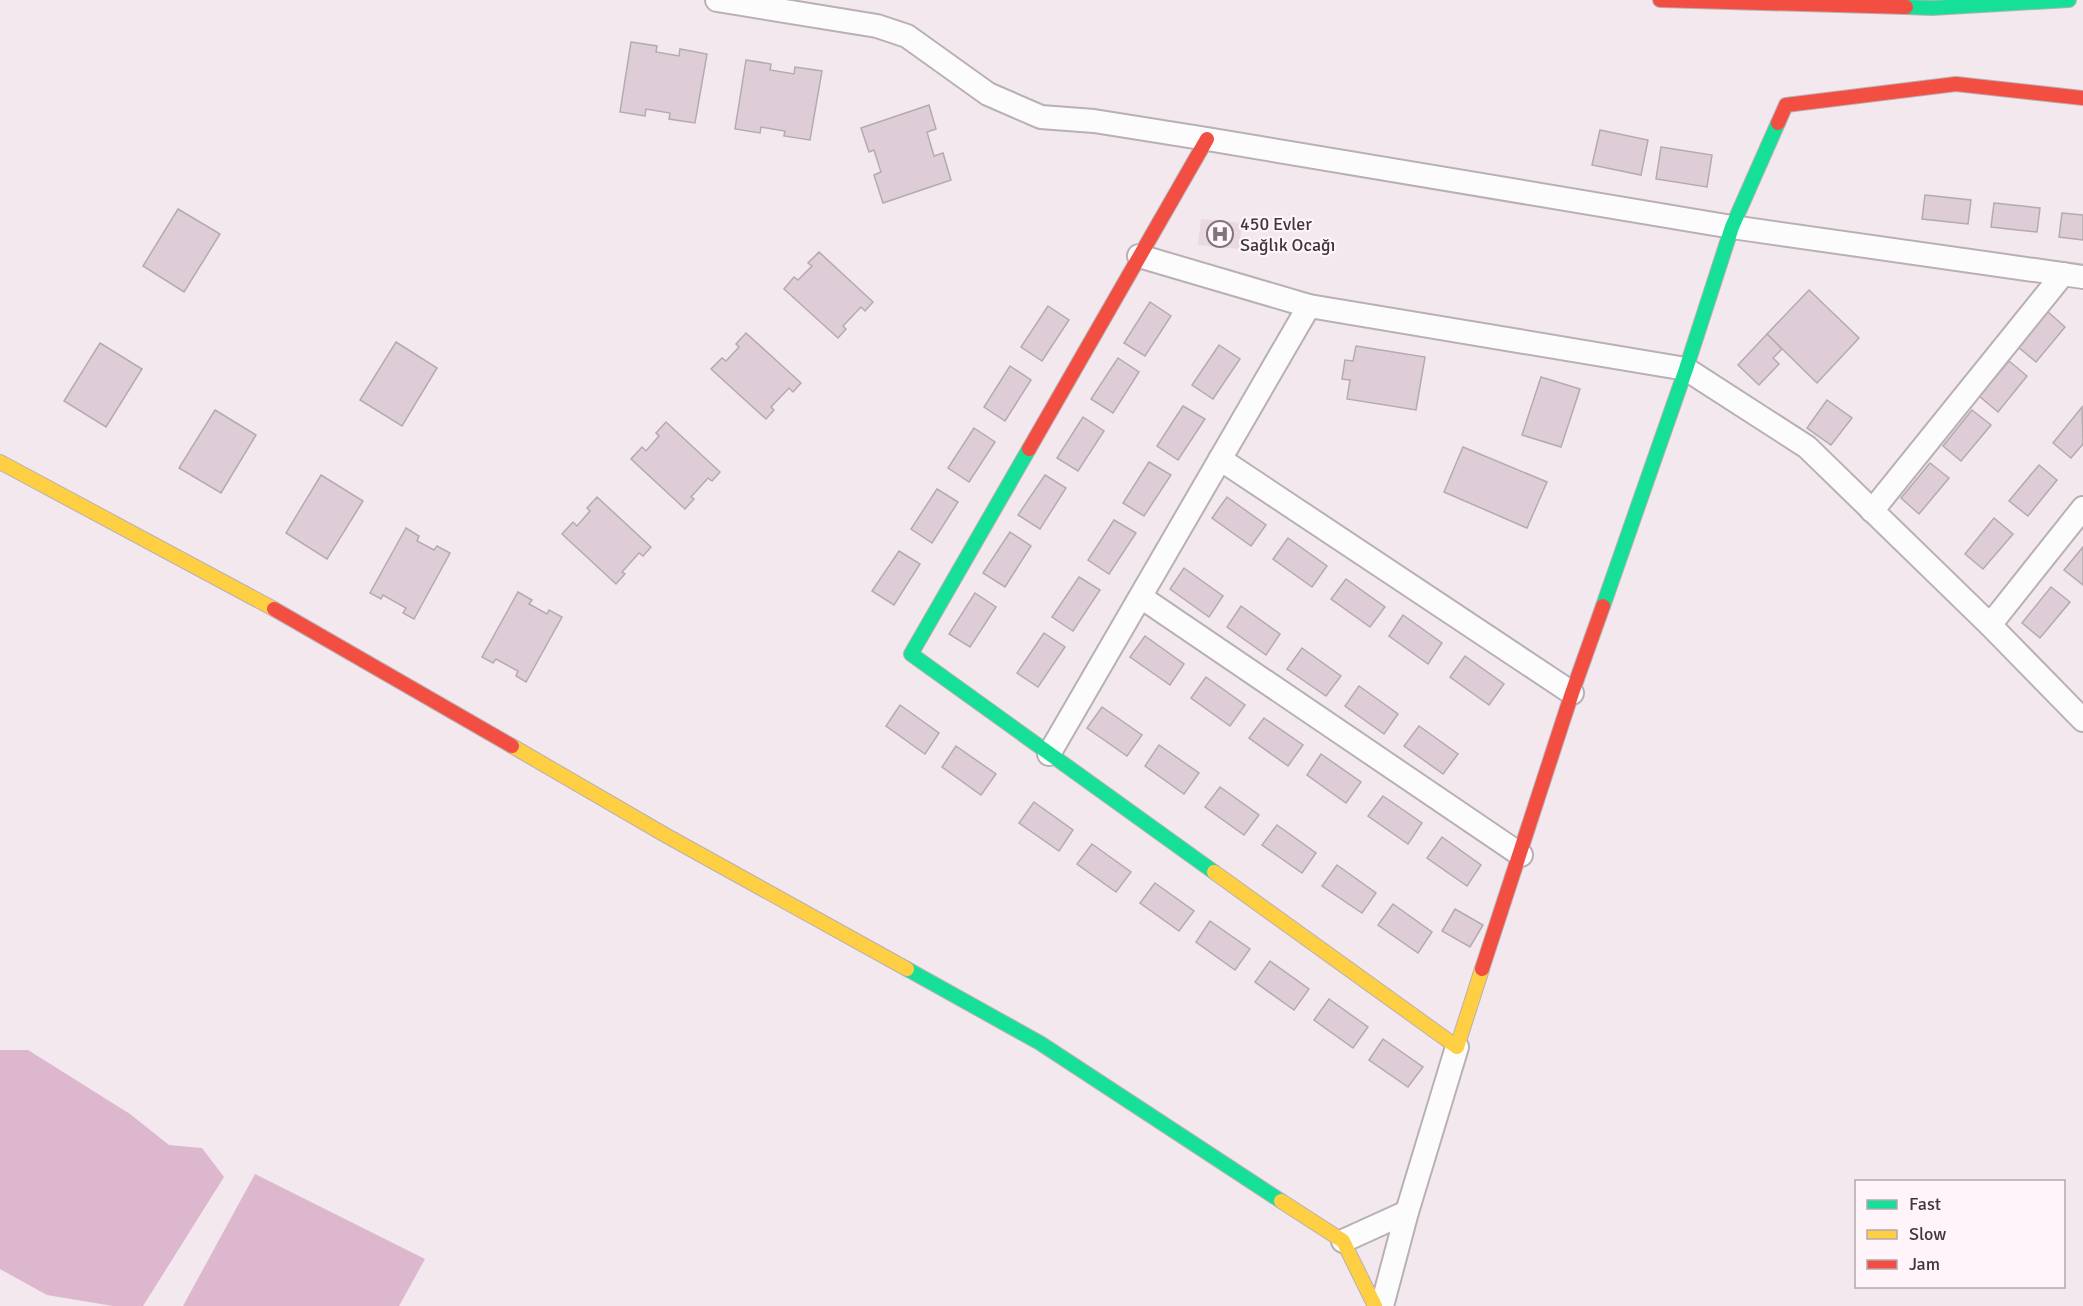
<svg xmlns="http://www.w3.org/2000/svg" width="2083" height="1306" font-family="Signika,sans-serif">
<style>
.built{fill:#ead8e2}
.forest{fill:#ddb7ce}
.building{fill:#decdd7;stroke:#b3abaf;stroke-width:1.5}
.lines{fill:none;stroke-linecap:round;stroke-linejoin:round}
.street-casing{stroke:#b8b0b5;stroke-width:26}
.fast-casing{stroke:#b8b0b5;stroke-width:16}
.slow-casing{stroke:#b8b0b5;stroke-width:16}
.jam-casing{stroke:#b8b0b5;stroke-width:16}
.street{stroke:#fdfcfc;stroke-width:22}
.fast{stroke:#16e098;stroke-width:14}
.slow{stroke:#ffcf43;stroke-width:14}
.jam{stroke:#f24e42;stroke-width:14}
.labels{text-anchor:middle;stroke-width:4.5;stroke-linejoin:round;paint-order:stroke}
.poi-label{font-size:18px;fill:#3e373b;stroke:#fff4fa;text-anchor:start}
</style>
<rect width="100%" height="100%" fill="#f2e8ee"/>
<polygon class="built" points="1201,219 1242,223 1239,249 1198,245"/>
<g class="forest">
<polygon points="0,1050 28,1050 130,1114 169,1145 202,1148 224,1177 143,1306 113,1306 47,1295 0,1269"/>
<polygon points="255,1174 425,1259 399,1306 183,1306"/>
</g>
<g class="building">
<polygon points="631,42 657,46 656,52 679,56 680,49 707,54 695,123 669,119 670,113 646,109 645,116 620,112"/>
<polygon points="746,60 771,64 770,70 794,74 795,67 822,71 810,140 784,136 785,131 761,127 760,133 735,129"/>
<polygon points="929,105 936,129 927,132 934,156 943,153 951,180 883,203 874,175 881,172 874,150 869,152 861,128"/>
<polygon points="1600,130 1648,140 1641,175 1592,165"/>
<polygon points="1661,147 1712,155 1707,187 1656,179"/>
<polygon points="1925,195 1971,200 1968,224 1922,219"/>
<polygon points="1994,203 2040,208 2037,232 1991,227"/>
<polygon points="178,209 220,234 184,292 143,266"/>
<polygon points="2062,213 2083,215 2083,240 2059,237"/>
<polygon points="819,252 873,302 865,311 861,307 843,326 846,329 838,338 784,289 794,277 798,280 812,266 808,263"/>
<polygon points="1809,290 1859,338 1817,383 1767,334"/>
<polygon points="1150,302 1171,316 1145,356 1124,343"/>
<polygon points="1048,306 1069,320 1042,361 1021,347"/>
<polygon points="2047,311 2065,327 2036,362 2018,347"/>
<polygon points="746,333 801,383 793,392 789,388 771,407 774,410 766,419 711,369 722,358 726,361 739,347 736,344"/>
<polygon points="1767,334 1782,349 1773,358 1779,364 1759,385 1738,365"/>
<polygon points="396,342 437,368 402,426 360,400"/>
<polygon points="100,343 142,369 106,427 64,401"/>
<polygon points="1219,345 1240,359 1213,399 1192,385"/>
<polygon points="1356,346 1425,357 1416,410 1347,399 1350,380 1342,379 1345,360 1353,361"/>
<polygon points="1118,358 1139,372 1113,413 1091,399"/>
<polygon points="2009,361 2027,376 1998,412 1979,396"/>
<polygon points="1010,366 1031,380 1005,421 984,407"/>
<polygon points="1541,377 1580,389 1561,447 1522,435"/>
<polygon points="1827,400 1852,418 1831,445 1807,428"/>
<polygon points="1183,406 1205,419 1178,460 1157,446"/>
<polygon points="2082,407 2083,444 2071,458 2053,443"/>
<polygon points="215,410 256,435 221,493 179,468"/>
<polygon points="1972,410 1991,425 1961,461 1943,446"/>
<polygon points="1083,417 1104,431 1078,471 1057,458"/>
<polygon points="666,422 720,472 712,481 708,478 691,497 694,499 685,509 631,459 642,447 646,451 659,436 656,433"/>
<polygon points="974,428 995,442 969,482 948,468"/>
<polygon points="1463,447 1547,482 1527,528 1444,492"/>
<polygon points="1149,462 1171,475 1144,516 1123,503"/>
<polygon points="1930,463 1949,478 1919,514 1901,498"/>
<polygon points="2039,465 2057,480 2028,516 2009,501"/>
<polygon points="321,475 363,501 327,559 286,533"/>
<polygon points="1045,475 1066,488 1040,529 1018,515"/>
<polygon points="937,489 958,502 932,543 911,529"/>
<polygon points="597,497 651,547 643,556 639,553 622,572 625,574 616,584 562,534 573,522 577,526 590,511 587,508"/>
<polygon points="1227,497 1266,525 1251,546 1212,518"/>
<polygon points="1994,518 2013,534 1983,569 1965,554"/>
<polygon points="1114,520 1136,533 1109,574 1088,560"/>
<polygon points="406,528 419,536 417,541 434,550 437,546 450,553 414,619 403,613 406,608 383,595 381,599 370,593"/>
<polygon points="1010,532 1031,546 1005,587 983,573"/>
<polygon points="1288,538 1327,566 1312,587 1273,559"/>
<polygon points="2083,547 2083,585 2064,570"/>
<polygon points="899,551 920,564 894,605 872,591"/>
<polygon points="1184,568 1223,596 1209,617 1170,589"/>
<polygon points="1079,577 1100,590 1073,631 1052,617"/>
<polygon points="1346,579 1385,607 1370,627 1331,599"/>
<polygon points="2051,587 2070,602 2040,638 2022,623"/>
<polygon points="518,592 532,600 529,604 547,614 549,610 562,617 526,682 516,676 518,671 496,659 493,663 482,657"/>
<polygon points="975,593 996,607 970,647 949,634"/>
<polygon points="1241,606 1280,634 1266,655 1227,627"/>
<polygon points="1403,615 1442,643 1428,664 1389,636"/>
<polygon points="1044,633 1065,647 1038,687 1017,673"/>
<polygon points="1145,636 1184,664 1170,685 1130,657"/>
<polygon points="1302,648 1341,676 1326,696 1287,669"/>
<polygon points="1465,656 1504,684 1489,705 1450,677"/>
<polygon points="1206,677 1245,705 1230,726 1191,698"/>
<polygon points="1359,686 1398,714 1384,734 1345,706"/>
<polygon points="900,705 939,733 925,754 886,726"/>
<polygon points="1102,707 1142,735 1127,756 1087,728"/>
<polygon points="1264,718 1303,745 1288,766 1249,738"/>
<polygon points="1419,726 1458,754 1443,774 1404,746"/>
<polygon points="1159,745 1199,773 1184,794 1145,766"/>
<polygon points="956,746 996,774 981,795 942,767"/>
<polygon points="1321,754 1361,782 1346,803 1307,775"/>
<polygon points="1220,787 1259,815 1244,835 1205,807"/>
<polygon points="1383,796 1422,823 1408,844 1368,816"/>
<polygon points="1034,802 1073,830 1059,851 1019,823"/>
<polygon points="1277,825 1316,853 1302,873 1262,845"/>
<polygon points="1442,837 1481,865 1467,886 1427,858"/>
<polygon points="1092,844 1131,872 1116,892 1077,864"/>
<polygon points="1337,865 1376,893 1362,913 1322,886"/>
<polygon points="1155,883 1194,911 1179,931 1140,903"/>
<polygon points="1393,904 1432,932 1418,953 1378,925"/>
<polygon points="1455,909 1483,925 1470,947 1442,931"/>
<polygon points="1210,921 1250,949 1235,970 1196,942"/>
<polygon points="1270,961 1309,989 1294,1010 1255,982"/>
<polygon points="1329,999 1368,1027 1353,1048 1314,1020"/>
<polygon points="1383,1039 1423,1067 1408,1087 1369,1060"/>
</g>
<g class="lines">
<defs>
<g id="street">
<polyline points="717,0 877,26 907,36 988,94 1041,117 1094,121 1207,139 1732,227 2083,277"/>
<polyline points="1139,256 1309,306 1686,369 1807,447 1990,625 2083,720"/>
<polyline points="1220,459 1572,693"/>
<polyline points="1872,511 2063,274"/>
<polyline points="1141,597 1521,855"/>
<polyline points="1990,625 2083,508"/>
<polyline points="1049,754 1309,306"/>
<polyline points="1343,1241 1407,1212"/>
<polyline points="1382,1306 1407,1212 1457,1047"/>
</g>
<g id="fast">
<polyline points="1906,7 1932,8 2069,0"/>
<polyline points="1029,449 911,654 1214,872"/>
<polyline points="1603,606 1686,369 1732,227 1778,123"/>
<polyline points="907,969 1040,1043 1281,1201"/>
</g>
<g id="slow">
<polyline points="0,462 274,609"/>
<polyline points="512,746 667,836 907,969"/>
<polyline points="1214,872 1457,1047 1482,969"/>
<polyline points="1281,1201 1343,1241 1375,1306"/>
</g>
<g id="jam">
<polyline points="1660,0 1906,7"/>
<polyline points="1778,123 1786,105 1956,84 2083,98"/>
<polyline points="1029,449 1207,139"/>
<polyline points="274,609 512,746"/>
<polyline points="1482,969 1572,693 1603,606"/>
</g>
</defs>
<use href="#street" class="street-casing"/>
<use href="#fast" class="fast-casing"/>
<use href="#slow" class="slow-casing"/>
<use href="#jam" class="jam-casing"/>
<use href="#street" class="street"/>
<use href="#fast" class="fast"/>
<use href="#slow" class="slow"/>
<use href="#jam" class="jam"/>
</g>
<defs>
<symbol id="hospital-ring" viewBox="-11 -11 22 22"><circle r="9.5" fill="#fff4fa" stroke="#7d757a" stroke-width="1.5"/><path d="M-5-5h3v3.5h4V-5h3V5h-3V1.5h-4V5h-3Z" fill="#7d757a"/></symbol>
</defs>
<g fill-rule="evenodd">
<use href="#hospital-ring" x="1205" y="219" width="30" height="30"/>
</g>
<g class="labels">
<g class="poi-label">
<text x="1240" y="230">450 Evler<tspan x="1240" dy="21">Sağlık Ocağı</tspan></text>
</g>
</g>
<rect x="1855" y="1180" width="210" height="108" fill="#fff4fa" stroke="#b2a8ae" stroke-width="1.5"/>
<rect x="1867" y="1200" width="30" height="9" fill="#16e098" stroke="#b2a8ae" stroke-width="1.5"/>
<text x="1909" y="1210" font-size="18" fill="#3e373b">Fast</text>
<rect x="1867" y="1230" width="30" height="9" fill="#ffcf43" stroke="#b2a8ae" stroke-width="1.5"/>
<text x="1909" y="1240" font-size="18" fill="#3e373b">Slow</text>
<rect x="1867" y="1260" width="30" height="9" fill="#f24e42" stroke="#b2a8ae" stroke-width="1.5"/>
<text x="1909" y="1270" font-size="18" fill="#3e373b">Jam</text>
</svg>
